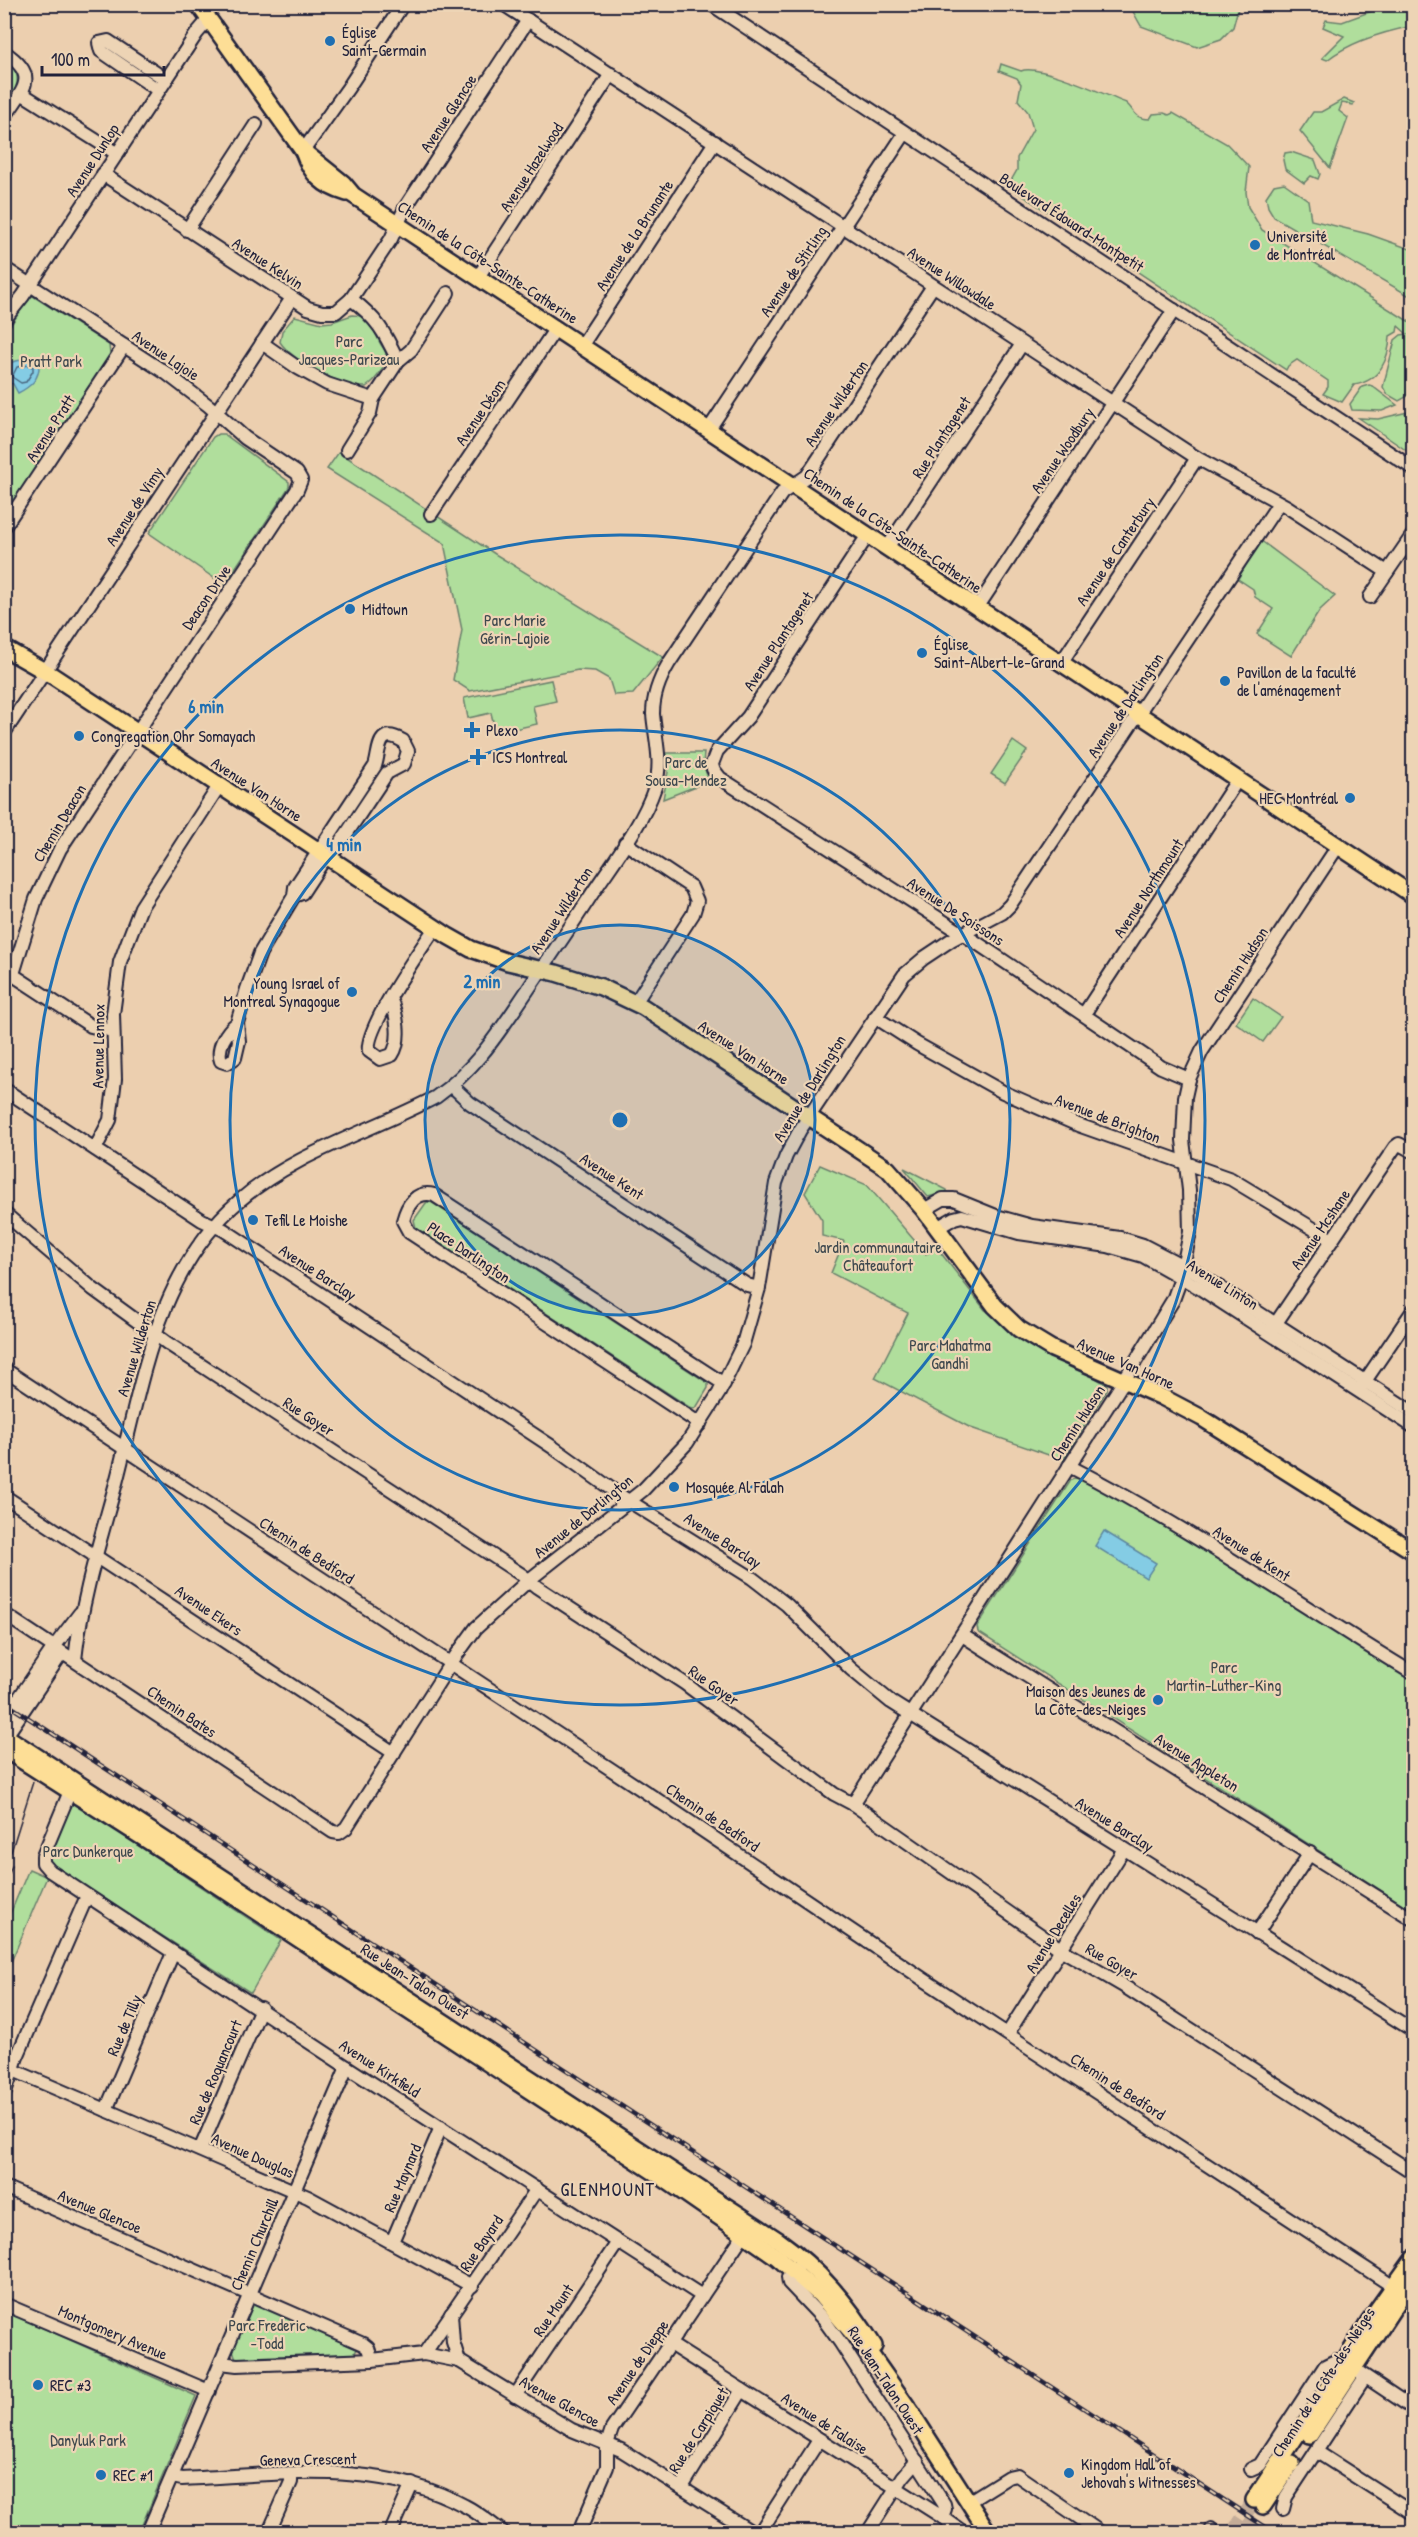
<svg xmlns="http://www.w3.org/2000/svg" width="1418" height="2537" font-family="'Patrick Hand',sans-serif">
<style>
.green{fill:#b0de9c;stroke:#69806c;stroke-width:1.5}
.water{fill:#84cce4;stroke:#5d88a0;stroke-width:1.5}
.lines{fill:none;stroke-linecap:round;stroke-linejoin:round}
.shore{stroke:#49667f;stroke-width:1.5}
.major-tunnel{stroke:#c4ac98;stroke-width:15;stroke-dasharray:15 8;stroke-linecap:butt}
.minor-casing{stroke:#22223b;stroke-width:16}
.major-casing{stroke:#22223b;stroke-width:20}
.minor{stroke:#edd4b5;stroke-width:12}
.major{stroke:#fdde96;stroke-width:15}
.tram{stroke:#22223b;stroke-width:1.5}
.rail-casing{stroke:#22223b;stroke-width:4.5}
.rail{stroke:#edd4b5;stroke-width:2;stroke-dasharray:7;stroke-linecap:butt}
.ring{fill:none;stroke:#1f6fb2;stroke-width:3}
.poi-dot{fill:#1f6fb2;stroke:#edd4b5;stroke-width:2}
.labels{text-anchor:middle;stroke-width:4.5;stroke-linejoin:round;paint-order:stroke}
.poi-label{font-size:16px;fill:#22223b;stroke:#edd4b5;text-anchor:start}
.street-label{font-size:16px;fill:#22223b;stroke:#edd4b5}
.park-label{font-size:16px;fill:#3e484e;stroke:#edd4b5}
.neighbourhood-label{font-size:18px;letter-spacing:1.5px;fill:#22223b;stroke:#edd4b5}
.centre{fill:#1f6fb2;stroke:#edd4b5;stroke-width:3}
.ring-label{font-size:18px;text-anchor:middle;font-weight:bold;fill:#1f6fb2;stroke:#edd4b5;stroke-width:4.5;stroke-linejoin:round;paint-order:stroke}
</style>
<rect width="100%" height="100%" fill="#eccfaf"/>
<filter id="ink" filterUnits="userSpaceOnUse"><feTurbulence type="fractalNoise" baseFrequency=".0167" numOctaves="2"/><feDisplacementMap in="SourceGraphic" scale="12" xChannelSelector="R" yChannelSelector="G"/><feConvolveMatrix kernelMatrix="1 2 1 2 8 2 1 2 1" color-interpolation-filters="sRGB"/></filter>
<g filter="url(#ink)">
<g class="green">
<path d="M1391 4 1413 5V26C1383 32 1351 41 1327 60L1322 58 1344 36 1323 27 1326 20 1342 22Z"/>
<polygon points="1103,5 1239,5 1233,27 1221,39 1197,47 1141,26 1131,8"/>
<path d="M5 60C26 75 16 90 5 107Z"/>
<path d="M1001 64 1021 71C1038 63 1106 95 1126 103 1136 112 1133 118 1150 119L1153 114 1164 113 1169 115 1173 113 1227 144 1249 167 1246 192 1248 207 1262 230 1413 324V393L1399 401 1387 394 1383 387 1395 340 1401 335 1407 334 1398 326 1397 332 1390 336C1389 359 1380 381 1354 385L1342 402 1323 394 1328 387V381L1297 360 1288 366 1286 370 1008 186 1017 170V158L1033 129 1028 112 1018 100 1021 84 1017 78 999 71Z"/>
<polygon points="1344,99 1354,103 1353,105 1342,103 1339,111 1348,118 1330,168 1300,131 1313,112 1321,112"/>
<polygon points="1291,152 1315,160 1320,174 1318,179 1311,176 1304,183 1285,169 1283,160 1285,153"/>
<polygon points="1284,183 1308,200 1311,220 1368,234 1413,250 1413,298 1274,217 1268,207 1266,197 1274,185"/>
<polygon points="33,296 109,345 110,355 5,514 5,334 29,297"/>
<path d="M352 315C371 315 373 329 380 343 382 347 386 350 386 355 387 366 375 381 366 387 344 389 292 360 280 342L282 331 295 316 322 323 332 322Z"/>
<polygon points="1369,385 1372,386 1397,405 1382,411 1352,410 1350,404 1362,387"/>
<polygon points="1408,412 1413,455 1359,418 1378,419"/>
<polygon points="218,434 224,434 289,482 289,487 224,585 149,533 213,437"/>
<polygon points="339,452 495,554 663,657 633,694 614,695 609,679 595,671 578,670 470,691 453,680 462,630 444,543 327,469"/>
<polygon points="1260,540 1335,596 1320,610 1291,656 1257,634 1273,609 1255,597 1253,589 1238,579"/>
<polygon points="551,680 556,701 533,706 537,724 496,733 491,713 468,718 464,698"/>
<polygon points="1013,741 1027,751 1005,783 991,774"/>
<polygon points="666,753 704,753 703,764 709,781 663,799 668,772"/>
<polygon points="1253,998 1281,1017 1263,1042 1236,1023"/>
<polygon points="820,1165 867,1185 926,1254 937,1248 985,1310 1019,1329 1107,1385 1107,1390 1063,1460 971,1428 875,1378 908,1313 831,1273 844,1241 822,1236 822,1220 805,1193"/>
<polygon points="904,1168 947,1190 947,1192 928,1197"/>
<polygon points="431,1202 708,1383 708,1388 696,1408 692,1409 419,1230 416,1228 414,1220 426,1203"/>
<polygon points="1077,1478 1118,1497 1215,1555 1413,1681 1413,1911 978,1632 977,1627 1071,1480"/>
<polygon points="72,1804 76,1804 281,1940 251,1993 49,1863 49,1858"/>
<polygon points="29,1869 47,1877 5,1976 5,1926"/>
<polygon points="254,2303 358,2348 354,2354 241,2361 236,2359 233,2350"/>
<polygon points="5,2311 196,2396 139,2532 5,2532"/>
</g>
<g class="water">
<path d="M30 358 39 364C40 379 30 387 18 393L13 384 5 382 7 370 12 362Z"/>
<polygon points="1104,1531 1156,1563 1146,1578 1095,1546"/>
</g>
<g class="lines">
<polygon class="shore" points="29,365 33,367 33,371 26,382 21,383 12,377 17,367"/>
<g class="major-tunnel">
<polyline points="1233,2532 1254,2500"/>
<polyline points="1245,2532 1263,2506"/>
</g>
<defs>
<g id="minor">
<polyline points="503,4 1197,458 1286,506 1387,572"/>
<polyline points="711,4 1414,469"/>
<path d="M4 52C40 76 24 88 4 118"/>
<polyline points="158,90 101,51 99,43 108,41 165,79"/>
<polyline points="21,93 116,153"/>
<polyline points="303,151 348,88 403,4"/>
<polyline points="103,174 308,308 322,312 336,312 351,299 391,239 405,208 528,20"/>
<polyline points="187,230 256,124"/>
<polyline points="4,268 166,373 209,406 245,438 297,473 301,480 297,490 60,849 36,899 13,974"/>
<polyline points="478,277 611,74"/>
<path d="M351 299C377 318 385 333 398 361"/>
<polyline points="4,320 23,296 197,33 209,19"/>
<polyline points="262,343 298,368 327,384 373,399"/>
<polyline points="582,345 715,142"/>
<polyline points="709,429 905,133"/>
<polyline points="347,450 370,413 373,399 398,361 411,350 448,293"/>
<polyline points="431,514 556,328"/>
<polyline points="4,527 124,346"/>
<polyline points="868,535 748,717 717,751 712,764 713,769 720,778 977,943 1161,1067 1189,1079"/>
<polyline points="887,548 1022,344"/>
<polyline points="1370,597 1414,533"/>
<polyline points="977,608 1174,310"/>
<polyline points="1061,663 1197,458"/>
<polyline points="4,733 292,298"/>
<polyline points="625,843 691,887 697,901 693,914 635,1003"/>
<polyline points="4,969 91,1026 112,1031"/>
<path d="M390 998C397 1014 402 1040 392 1055L380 1059 369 1051C364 1029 421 949 435 928"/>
<polyline points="1084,1014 1238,779"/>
<polyline points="875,1017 917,1044 1003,1092 1078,1125 1231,1179 1332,1240"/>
<path d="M237 1023C226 1032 216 1048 221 1061L227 1063 235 1058 239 1041 237 1023 247 989 260 953 294 896 295 887 375 766C380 753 376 725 403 741L408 751 404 764 387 773 337 848 321 864 302 893 294 896"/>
<polyline points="452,1086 470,1103 724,1270 747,1285 759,1288"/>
<polyline points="4,1089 202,1220 224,1230 554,1448 621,1496 752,1578 787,1605 851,1669 891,1702 1414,2031"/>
<polyline points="95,1149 110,1120 115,1079 113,1014 120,962 129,938 141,907 219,786"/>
<polyline points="924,1210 943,1199 954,1199 996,1216 1032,1226 1120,1238 1143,1245 1197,1273 1414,1413"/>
<polyline points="4,1213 93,1289 167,1343 522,1575 537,1587 684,1683 834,1794 853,1804 1062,1950 1122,1985 1414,2173"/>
<polyline points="937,1228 954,1218 962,1216 1019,1233 1108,1246 1143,1256 1198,1287 1414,1427"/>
<polyline points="1270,1332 1395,1147 1399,1144 1414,1152"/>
<polyline points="4,1369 653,1797 923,1979 1400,2291"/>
<polyline points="1361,1387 1414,1309"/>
<path d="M700 1424 409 1232 403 1221C407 1205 416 1190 434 1195L724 1384"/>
<path d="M1069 1466C1190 1528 1298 1604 1414 1674"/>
<polyline points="4,1496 394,1753"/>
<polyline points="4,1614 333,1832 339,1833 346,1828 450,1664 476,1628 529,1580 643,1490 687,1443 719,1393 743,1344 759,1288 776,1183 786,1156 800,1130 904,975 924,958 951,940 1002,913 1010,905 1279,503"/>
<polyline points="962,1635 1414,1920"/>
<path d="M75 1660C81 1601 100 1541 116 1483 142 1384 156 1272 239 1201 294 1153 372 1131 436 1097 477 1068 499 1032 527 991 547 961 568 931 588 900 611 864 641 828 655 787 663 763 655 738 653 714 653 696 660 678 669 663L782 493 807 476 933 286"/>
<polyline points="4,1720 54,1647 80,1613"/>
<polyline points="4,1739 62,1653"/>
<polyline points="73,1784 43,1856 43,1863 50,1871 347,2067 702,2296"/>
<polyline points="853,1804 1118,1390 1173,1300 1181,1278 1190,1232 1189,1190 1183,1140 1185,1097 1189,1079 1202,1051 1338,846"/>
<polyline points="1257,1933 1310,1853"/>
<polyline points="1008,2033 1124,1849"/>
<polyline points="13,2070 308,2197 472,2286"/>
<polyline points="4,2095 17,2057 87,1896"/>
<polyline points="106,2110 173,1953"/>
<polyline points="200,2150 261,2008"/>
<polyline points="4,2187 363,2344 368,2348 372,2360"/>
<polyline points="392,2242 441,2127"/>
<polyline points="799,2265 788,2277 789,2283 824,2320 840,2342 944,2504 945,2509 942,2517"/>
<polyline points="4,2304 209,2391"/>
<polyline points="451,2314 453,2342 459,2361"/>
<polyline points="668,2343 942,2517 963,2532"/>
<polyline points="424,2354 537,2189"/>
<polyline points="221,2363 237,2365 372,2360 424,2354 459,2361 572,2430 621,2450 752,2532"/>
<polyline points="1360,2373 1414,2409"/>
<polyline points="515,2396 618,2242"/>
<polyline points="1317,2452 1414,2514"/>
<polyline points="1251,2469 1260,2465 1325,2366 1337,2360 1344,2363"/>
<path d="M172 2477 182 2479C277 2475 378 2458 465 2506 479 2513 491 2524 503 2532"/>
<polyline points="682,2487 742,2390"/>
<polyline points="968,2502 1008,2477 1017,2475 1100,2532"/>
<polyline points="1283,2509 1286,2497 1365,2377"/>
<polyline points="1211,2529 1212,2532"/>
<polyline points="148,2532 347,2067"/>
<polyline points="269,2532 291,2482 291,2475"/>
<polyline points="391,2532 412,2484"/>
<polyline points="579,2532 607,2467 607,2444 612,2429 748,2228"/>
<polyline points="760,2532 819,2440"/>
<polyline points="868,2532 903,2477 917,2461"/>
</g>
<g id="major">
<path d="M198 4 303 151C311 174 322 186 347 193"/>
<polyline points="303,151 343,183 353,195 1414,896"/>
<polyline points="4,648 53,676 448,936 471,949 508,962 556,973 601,987 643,1007 888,1169 924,1210 995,1306 1019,1329 1052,1349 1162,1397 1202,1418 1414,1552"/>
<path d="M4 1735 778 2240C819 2269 848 2304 874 2346"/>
<polyline points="4,1749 189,1867 657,2174 777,2257 819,2294 871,2355 911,2412 988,2532"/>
<polyline points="1310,2435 1414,2277"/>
<polyline points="1254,2500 1337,2374 1369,2321 1414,2258"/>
<polyline points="1263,2506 1292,2463"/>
</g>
</defs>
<use href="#minor" class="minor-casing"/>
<use href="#major" class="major-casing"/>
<use href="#minor" class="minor"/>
<use href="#major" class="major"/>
<g class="tram">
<polyline points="11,1852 33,1782"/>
<polyline points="4,1885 12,1866"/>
</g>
<defs>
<polyline id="rail" points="4,1702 1273,2532"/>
</defs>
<use href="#rail" class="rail-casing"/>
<use href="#rail" class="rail"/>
</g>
</g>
<circle cx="620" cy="1120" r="195" fill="#1f6fb2" fill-opacity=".12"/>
<g class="ring">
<circle cx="620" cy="1120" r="195"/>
<circle cx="620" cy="1120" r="390"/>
<circle cx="620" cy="1120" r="585"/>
</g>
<g class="poi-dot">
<circle cx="330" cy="41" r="6"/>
<circle cx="1255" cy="245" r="6"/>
<circle cx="350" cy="609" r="6"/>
<circle cx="922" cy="653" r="6"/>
<circle cx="1225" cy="681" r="6"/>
<path d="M469 721h6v6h6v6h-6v6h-6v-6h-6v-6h6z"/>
<circle cx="79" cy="736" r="6"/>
<path d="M475 748h6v6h6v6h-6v6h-6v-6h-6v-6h6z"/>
<circle cx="1350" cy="798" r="6"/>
<circle cx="352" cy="992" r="6"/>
<circle cx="253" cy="1220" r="6"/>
<circle cx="674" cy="1487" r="6"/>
<circle cx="1158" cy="1700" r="6"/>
<circle cx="38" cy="2385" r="6"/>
<circle cx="1069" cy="2473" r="6"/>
<circle cx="101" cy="2475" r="6"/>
</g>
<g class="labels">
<g class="poi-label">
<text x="342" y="38">Église<tspan x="342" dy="18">Saint-Germain</tspan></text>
<text x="1267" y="242">Université<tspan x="1267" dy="18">de Montréal</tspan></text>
<text x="362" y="615">Midtown</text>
<text x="934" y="650">Église<tspan x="934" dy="18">Saint-Albert-le-Grand</tspan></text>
<text x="1237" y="678">Pavillon de la faculté<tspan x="1237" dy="18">de l'aménagement</tspan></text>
<text x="486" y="736">Plexo</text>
<text x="91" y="742">Congregation Ohr Somayach</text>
<text x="492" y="763">ICS Montreal</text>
<text x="1338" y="804" text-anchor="end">HEC Montréal</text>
<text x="340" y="989" text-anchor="end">Young Israel of<tspan x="340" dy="18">Montreal Synagogue</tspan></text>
<text x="265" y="1226">Tefil Le Moishe</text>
<text x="686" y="1493">Mosquée Al Falah</text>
<text x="1146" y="1697" text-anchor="end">Maison des Jeunes de<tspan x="1146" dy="18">la Côte-des-Neiges</tspan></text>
<text x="50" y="2391">REC #3</text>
<text x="1081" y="2470">Kingdom Hall of<tspan x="1081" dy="18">Jehovah's Witnesses</tspan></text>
<text x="113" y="2481">REC #1</text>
</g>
<g class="street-label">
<text transform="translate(448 113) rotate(-57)" y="6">Avenue Glencoe</text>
<text transform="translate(92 160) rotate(-57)" y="6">Avenue Dunlop</text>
<text transform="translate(531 167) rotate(-57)" y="6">Avenue Hazelwood</text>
<text transform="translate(1072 222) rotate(33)" y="6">Boulevard Édouard-Montpetit</text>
<text transform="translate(634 235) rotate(-57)" y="6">Avenue de la Brunante</text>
<text transform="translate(488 262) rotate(33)" y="6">Chemin de la Côte-Sainte-Catherine</text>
<text transform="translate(268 263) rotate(33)" y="6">Avenue Kelvin</text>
<text transform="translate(793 271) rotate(-56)" y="6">Avenue de Stirling</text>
<text transform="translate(952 278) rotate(33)" y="6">Avenue Willowdale</text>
<text transform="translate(166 355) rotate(34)" y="6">Avenue Lajoie</text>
<text transform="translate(836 403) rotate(-56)" y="6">Avenue Wilderton</text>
<text transform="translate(480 412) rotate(-56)" y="6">Avenue Déom</text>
<text transform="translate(50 428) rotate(-57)" y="6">Avenue Pratt</text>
<text transform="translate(941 437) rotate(-57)" y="6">Rue Plantagenet</text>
<text transform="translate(1062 450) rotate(-56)" y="6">Avenue Woodbury</text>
<text transform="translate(134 506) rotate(-57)" y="6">Avenue de Vimy</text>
<text transform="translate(893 530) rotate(34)" y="6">Chemin de la Côte-Sainte-Catherine</text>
<text transform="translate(1115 551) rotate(-56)" y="6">Avenue de Canterbury</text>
<text transform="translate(206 597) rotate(-56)" y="6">Deacon Drive</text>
<text transform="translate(778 641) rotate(-57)" y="6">Avenue Plantagenet</text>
<text transform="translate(1125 705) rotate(-56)" y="6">Avenue de Darlington</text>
<text transform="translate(257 789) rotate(33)" y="6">Avenue Van Horne</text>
<text transform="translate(59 823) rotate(-59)" y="6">Chemin Deacon</text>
<text transform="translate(1148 888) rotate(-57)" y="6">Avenue Northmount</text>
<text transform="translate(561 910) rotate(-57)" y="6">Avenue Wilderton</text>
<text transform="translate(956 911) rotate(33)" y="6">Avenue De Soissons</text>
<text transform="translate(1240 965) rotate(-57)" y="6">Chemin Hudson</text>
<text transform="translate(98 1046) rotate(-89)" y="6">Avenue Lennox</text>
<text transform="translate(744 1052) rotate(33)" y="6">Avenue Van Horne</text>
<text transform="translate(809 1088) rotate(-58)" y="6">Avenue de Darlington</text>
<text transform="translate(1108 1118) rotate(21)" y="6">Avenue de Brighton</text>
<text transform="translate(612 1176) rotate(33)" y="6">Avenue Kent</text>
<text transform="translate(1320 1229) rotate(-56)" y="6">Avenue Mcshane</text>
<text transform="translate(469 1252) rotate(34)" y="6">Place Darlington</text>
<text transform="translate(318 1272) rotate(33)" y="6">Avenue Barclay</text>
<text transform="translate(1223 1284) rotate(32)" y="6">Avenue Linton</text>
<text transform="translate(136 1348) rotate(-73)" y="6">Avenue Wilderton</text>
<text transform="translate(1126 1363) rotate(24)" y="6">Avenue Van Horne</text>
<text transform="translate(309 1416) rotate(33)" y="6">Rue Goyer</text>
<text transform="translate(1077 1423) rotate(-57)" y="6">Chemin Hudson</text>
<text transform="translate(583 1516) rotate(-39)" y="6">Avenue de Darlington</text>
<text transform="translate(723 1540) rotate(33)" y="6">Avenue Barclay</text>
<text transform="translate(307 1550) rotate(33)" y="6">Chemin de Bedford</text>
<text transform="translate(1252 1553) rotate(33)" y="6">Avenue de Kent</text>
<text transform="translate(209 1610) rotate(34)" y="6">Avenue Ekers</text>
<text transform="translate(714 1685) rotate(35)" y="6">Rue Goyer</text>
<text transform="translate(182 1711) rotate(34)" y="6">Chemin Bates</text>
<text transform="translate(1197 1762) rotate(32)" y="6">Avenue Appleton</text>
<text transform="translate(713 1817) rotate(34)" y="6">Chemin de Bedford</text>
<text transform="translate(1115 1824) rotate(32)" y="6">Avenue Barclay</text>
<text transform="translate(1053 1933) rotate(-58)" y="6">Avenue Decelles</text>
<text transform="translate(1112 1961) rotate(30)" y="6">Rue Goyer</text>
<text transform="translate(415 1981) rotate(33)" y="6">Rue Jean-Talon Ouest</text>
<text transform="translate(124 2025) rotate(-67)" y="6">Rue de Tilly</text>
<text transform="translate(380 2068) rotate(33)" y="6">Avenue Kirkfield</text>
<text transform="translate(215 2072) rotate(-67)" y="6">Rue de Roquancourt</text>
<text transform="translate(1118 2086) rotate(33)" y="6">Chemin de Bedford</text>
<text transform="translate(253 2155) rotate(24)" y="6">Avenue Douglas</text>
<text transform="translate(402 2178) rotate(-67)" y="6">Rue Maynard</text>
<text transform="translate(100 2211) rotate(23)" y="6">Avenue Glencoe</text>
<text transform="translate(481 2243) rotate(-56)" y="6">Rue Bayard</text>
<text transform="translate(254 2244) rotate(-67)" y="6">Chemin Churchill</text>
<text transform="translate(553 2310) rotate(-56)" y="6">Rue Mount</text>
<text transform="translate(113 2332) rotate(23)" y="6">Montgomery Avenue</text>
<text transform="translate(637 2362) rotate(-56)" y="6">Avenue de Dieppe</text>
<text transform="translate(886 2380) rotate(57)" y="6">Rue Jean-Talon Ouest</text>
<text transform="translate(1323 2382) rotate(-57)" y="6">Chemin de la Côte-des-Neiges</text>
<text transform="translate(560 2401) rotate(29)" y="6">Avenue Glencoe</text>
<text transform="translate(825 2423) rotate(33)" y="6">Avenue de Falaise</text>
<text transform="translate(698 2430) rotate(-58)" y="6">Rue de Carpiquet</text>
<text transform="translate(308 2459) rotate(-1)" y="6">Geneva Crescent</text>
</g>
<g class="park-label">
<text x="349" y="347">Parc<tspan x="349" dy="18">Jacques-Parizeau</tspan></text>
<text x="51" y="367">Pratt Park</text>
<text x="515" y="626">Parc Marie<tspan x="515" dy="18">Gérin-Lajoie</tspan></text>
<text x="686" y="768">Parc de<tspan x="686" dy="18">Sousa-Mendez</tspan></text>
<text x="878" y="1253">Jardin communautaire<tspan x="878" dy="18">Châteaufort</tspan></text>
<text x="950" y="1351">Parc Mahatma<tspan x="950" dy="18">Gandhi</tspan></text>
<text x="1224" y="1673">Parc<tspan x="1224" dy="18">Martin-Luther-King</tspan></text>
<text x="88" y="1857">Parc Dunkerque</text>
<text x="267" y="2331">Parc Frederic<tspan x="267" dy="18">-Todd</tspan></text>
<text x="88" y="2446">Danyluk Park</text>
</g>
<g class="neighbourhood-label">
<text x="608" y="2196">GLENMOUNT</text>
</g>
</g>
<circle cx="620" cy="1120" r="9" class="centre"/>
<g class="ring-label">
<text x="206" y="713">6 min</text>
<text x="344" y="851">4 min</text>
<text x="482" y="988">2 min</text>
</g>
<rect width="1418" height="2537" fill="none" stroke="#edd4b5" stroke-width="24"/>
<rect x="12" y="12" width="1394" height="2513" fill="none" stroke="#22223b" stroke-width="2" filter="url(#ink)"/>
<path d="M42 66v9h122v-9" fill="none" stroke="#22223b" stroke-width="3"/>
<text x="51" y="66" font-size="18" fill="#22223b" stroke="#edd4b5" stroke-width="4.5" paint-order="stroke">100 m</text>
</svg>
